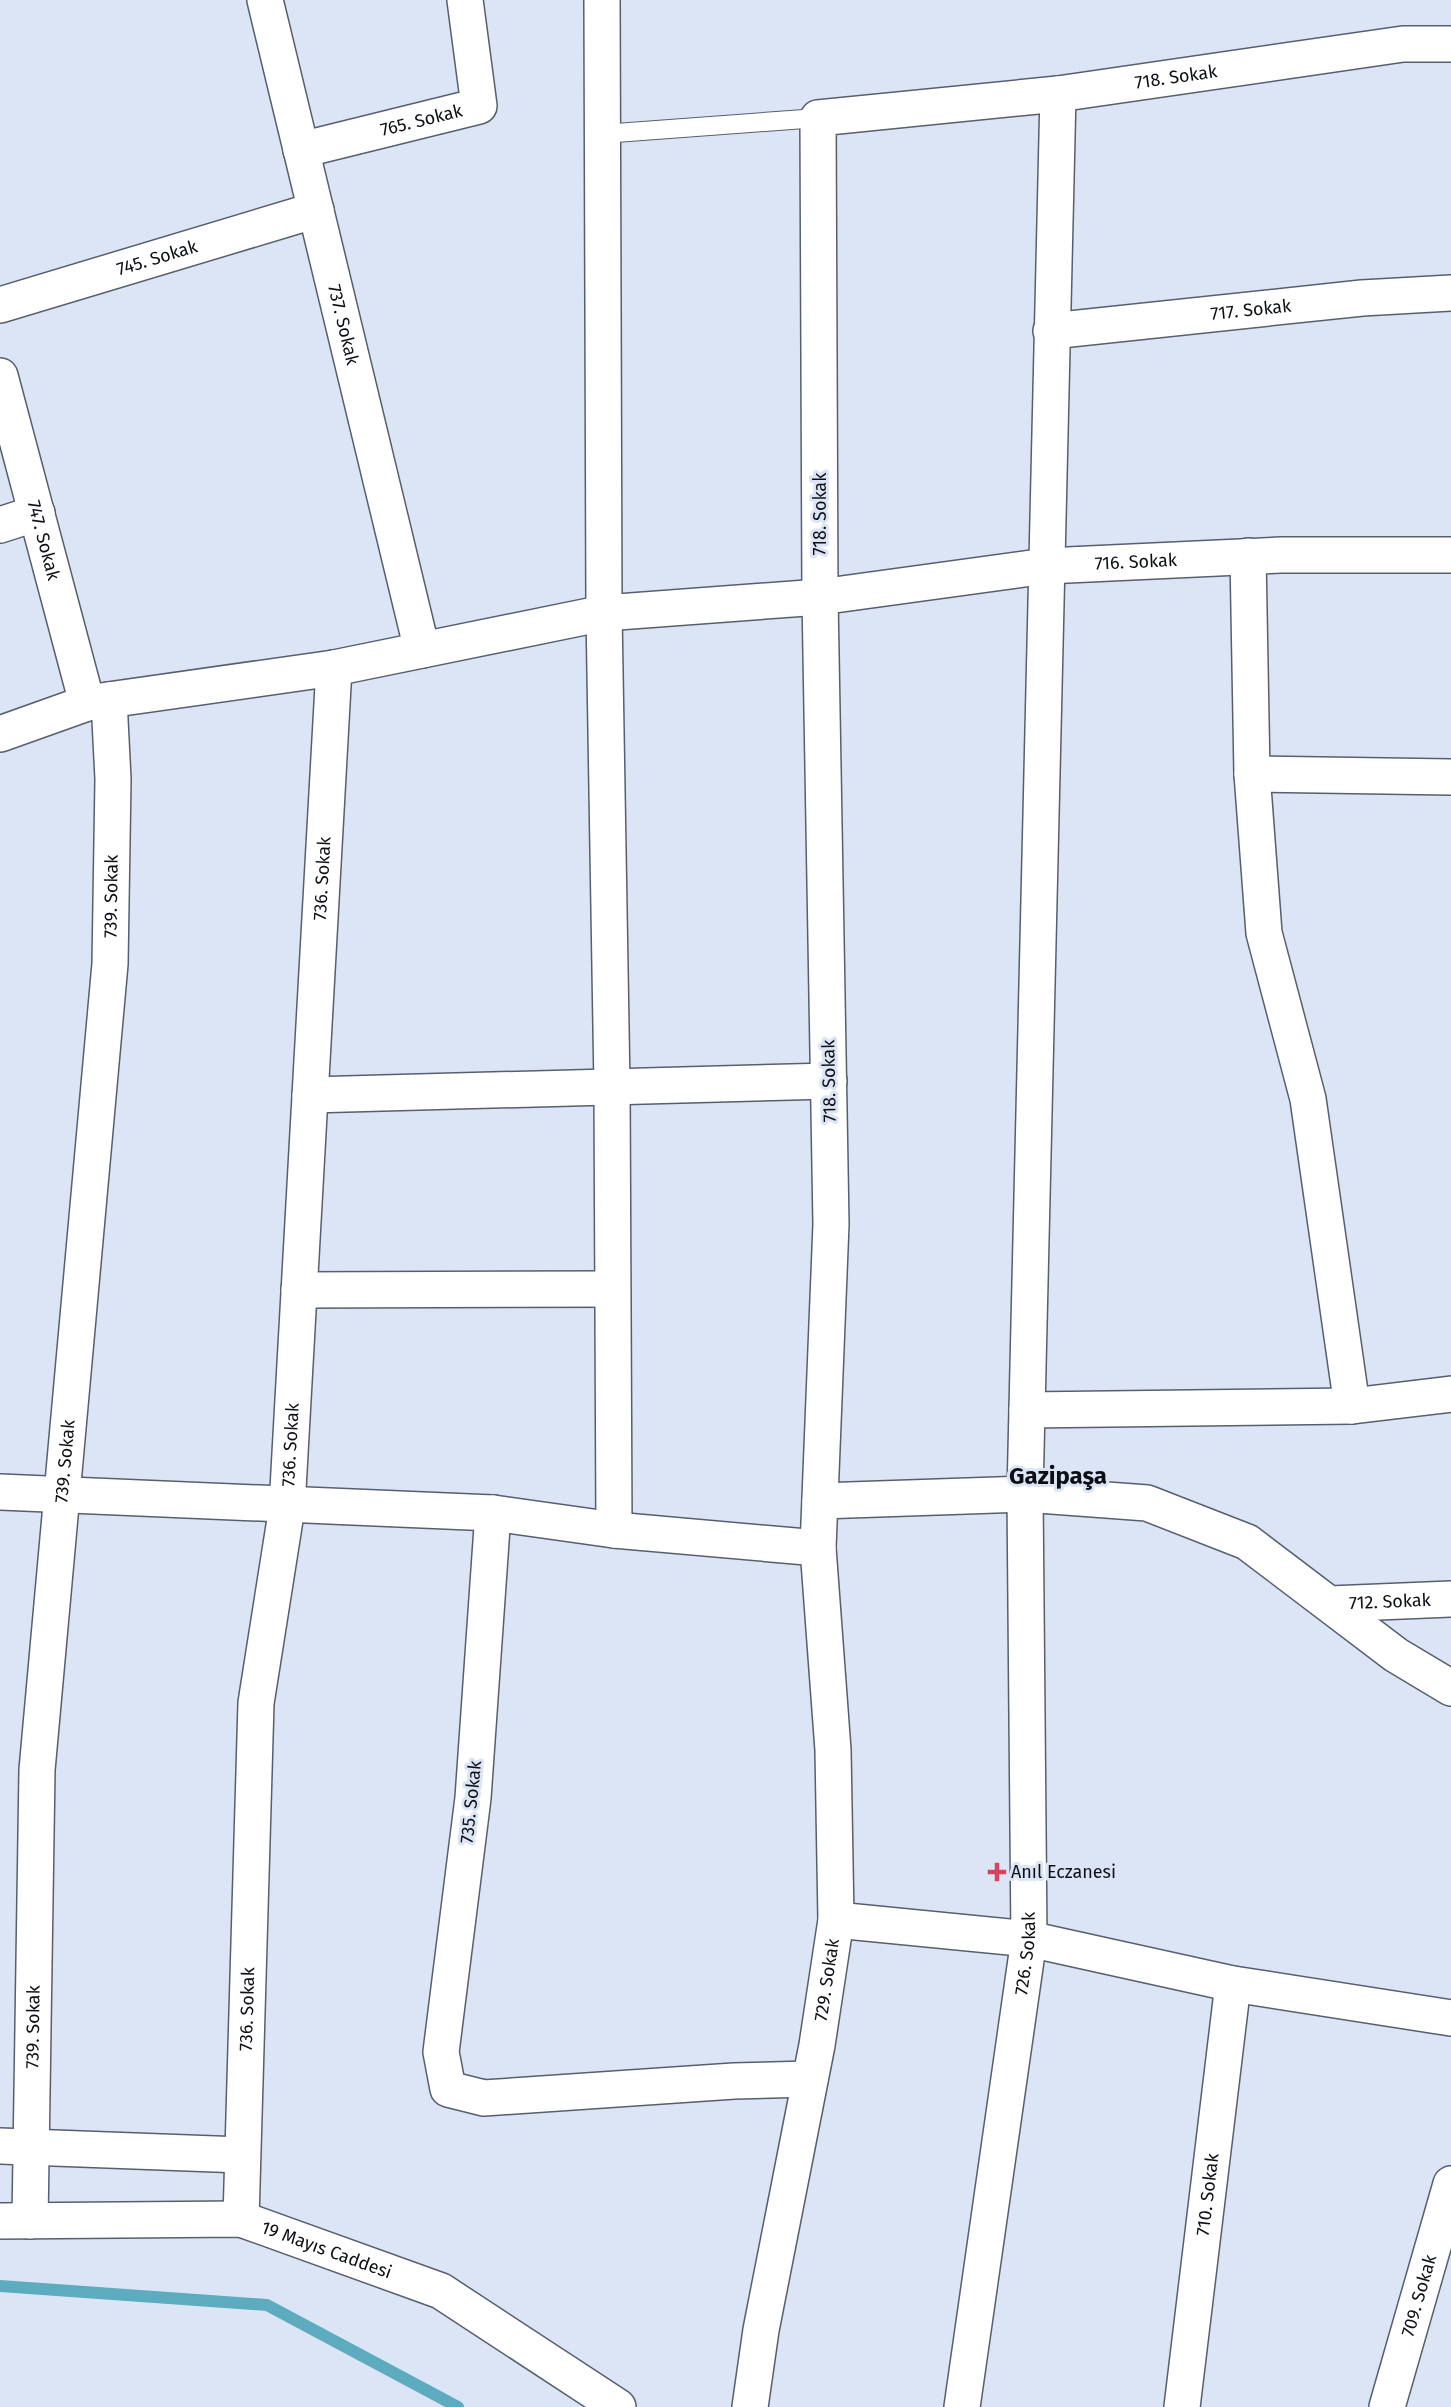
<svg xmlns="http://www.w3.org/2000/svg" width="1451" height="2407" font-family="'Fira Sans',sans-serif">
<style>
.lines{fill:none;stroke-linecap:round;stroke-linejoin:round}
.stream{stroke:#5dabbf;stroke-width:12}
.service-casing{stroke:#575f6d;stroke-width:20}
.minor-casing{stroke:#575f6d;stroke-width:38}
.service{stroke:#fff;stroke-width:18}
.minor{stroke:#fff;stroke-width:35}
.poi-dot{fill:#d4445f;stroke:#dce5f5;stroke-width:2.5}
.labels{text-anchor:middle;stroke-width:6;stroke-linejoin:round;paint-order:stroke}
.street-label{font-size:18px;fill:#0c0f15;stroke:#dce5f5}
.poi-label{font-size:18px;fill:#0c0f15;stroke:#dce5f5;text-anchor:start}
.district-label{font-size:24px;font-weight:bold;fill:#0c0f15;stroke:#dce5f5}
</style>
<rect width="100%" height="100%" fill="#dce5f5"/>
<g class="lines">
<polyline class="stream" points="0,2286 267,2305 458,2407"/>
<defs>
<polyline id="service" points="602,134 818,118"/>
<g id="minor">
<path id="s1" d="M265 0 422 650"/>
<polyline points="602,0 604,613 612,1087 614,1530"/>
<path id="s2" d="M301 150 479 106 465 0"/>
<path id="s3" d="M0 305 316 210"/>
<path id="s4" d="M1051 331 1362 298 1451 293"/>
<path id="s5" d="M0 376 87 703"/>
<polyline points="0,525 37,513"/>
<polyline points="1248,556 1252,774 1264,933 1308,1099 1352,1406"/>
<path id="s6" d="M0 734 87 703 334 668 604 613 820 597 1046 566 1281 555H1451"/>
<polyline points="1252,774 1451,777"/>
<polyline points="310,1095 829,1081"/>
<polyline points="299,1290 611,1289"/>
<polyline points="1027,1410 1352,1406 1451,1394"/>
<polyline points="0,1492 493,1513 614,1530 818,1548"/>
<polyline points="820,1501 1025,1494 1147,1503 1247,1542 1396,1655 1451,1688"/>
<polyline points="493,1513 473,1798 441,2052 448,2089 484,2098 734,2081 810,2079"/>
<path id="s7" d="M1330 1604 1451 1599"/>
<polyline points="836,1920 1029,1939 1233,1984 1451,2018"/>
<polyline points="0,2146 242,2155"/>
<path id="s8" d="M241 2219 256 1703 287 1507 334 668"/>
<path id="s9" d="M0 2221 241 2219 441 2291 618 2407"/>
<path id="s10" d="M30 2221 37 1770 110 964 113 779 109 700"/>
<path id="s11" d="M750 2407 761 2330 817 2045 836 1920 833 1750 818 1548 831 1224 820 597 818 118 1058 94 1403 44H1451"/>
<path id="s12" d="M962 2407 1029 1939 1025 1494 1058 94"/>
<path id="s13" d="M1182 2407 1233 1984"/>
<path id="s14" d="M1387 2407 1451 2184"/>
</g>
</defs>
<use href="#service" class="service-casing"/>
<use href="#minor" class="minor-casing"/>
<use href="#service" class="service"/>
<use href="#minor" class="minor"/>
</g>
<path class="poi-dot" d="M993.5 1861.5h7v7h7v7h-7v7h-7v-7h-7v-7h7z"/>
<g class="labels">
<g class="street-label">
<text dy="6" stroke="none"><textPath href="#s11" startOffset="2658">718. Sokak</textPath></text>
<text dy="6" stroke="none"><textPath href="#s2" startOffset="124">765. Sokak</textPath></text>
<text dy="6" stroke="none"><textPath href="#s3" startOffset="164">745. Sokak</textPath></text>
<text dy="6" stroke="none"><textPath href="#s4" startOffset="201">717. Sokak</textPath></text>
<text dy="6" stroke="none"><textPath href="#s1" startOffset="334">737. Sokak</textPath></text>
<text transform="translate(820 514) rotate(-90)" y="6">718. Sokak</text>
<text dy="6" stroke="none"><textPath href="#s5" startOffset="170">747. Sokak</textPath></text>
<text dy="6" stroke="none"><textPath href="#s6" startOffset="1152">716. Sokak</textPath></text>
<text dy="6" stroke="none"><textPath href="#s8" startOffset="1344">736. Sokak</textPath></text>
<text dy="6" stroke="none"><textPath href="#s10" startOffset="1328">739. Sokak</textPath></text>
<text transform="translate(829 1081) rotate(-91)" y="6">718. Sokak</text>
<text dy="6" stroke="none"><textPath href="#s8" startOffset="777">736. Sokak</textPath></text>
<text dy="6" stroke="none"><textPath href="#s10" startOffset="761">739. Sokak</textPath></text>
<text dy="6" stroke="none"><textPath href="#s7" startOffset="60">712. Sokak</textPath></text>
<text transform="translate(471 1802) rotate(-84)" y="6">735. Sokak</text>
<text dy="6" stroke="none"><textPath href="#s12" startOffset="458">726. Sokak</textPath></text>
<text dy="6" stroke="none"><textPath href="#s11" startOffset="434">729. Sokak</textPath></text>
<text dy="6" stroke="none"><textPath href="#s8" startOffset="210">736. Sokak</textPath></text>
<text dy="6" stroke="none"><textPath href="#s10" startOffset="194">739. Sokak</textPath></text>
<text dy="6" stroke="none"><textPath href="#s13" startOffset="214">710. Sokak</textPath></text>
<text dy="6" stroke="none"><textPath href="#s9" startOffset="332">19 Mayıs Caddesi</textPath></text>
<text dy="6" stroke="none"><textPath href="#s14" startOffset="116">709. Sokak</textPath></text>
</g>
<g class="poi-label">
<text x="1011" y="1878">Anıl Eczanesi</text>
</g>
<g class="district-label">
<text x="1058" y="1484">Gazipaşa</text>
</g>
</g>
</svg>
